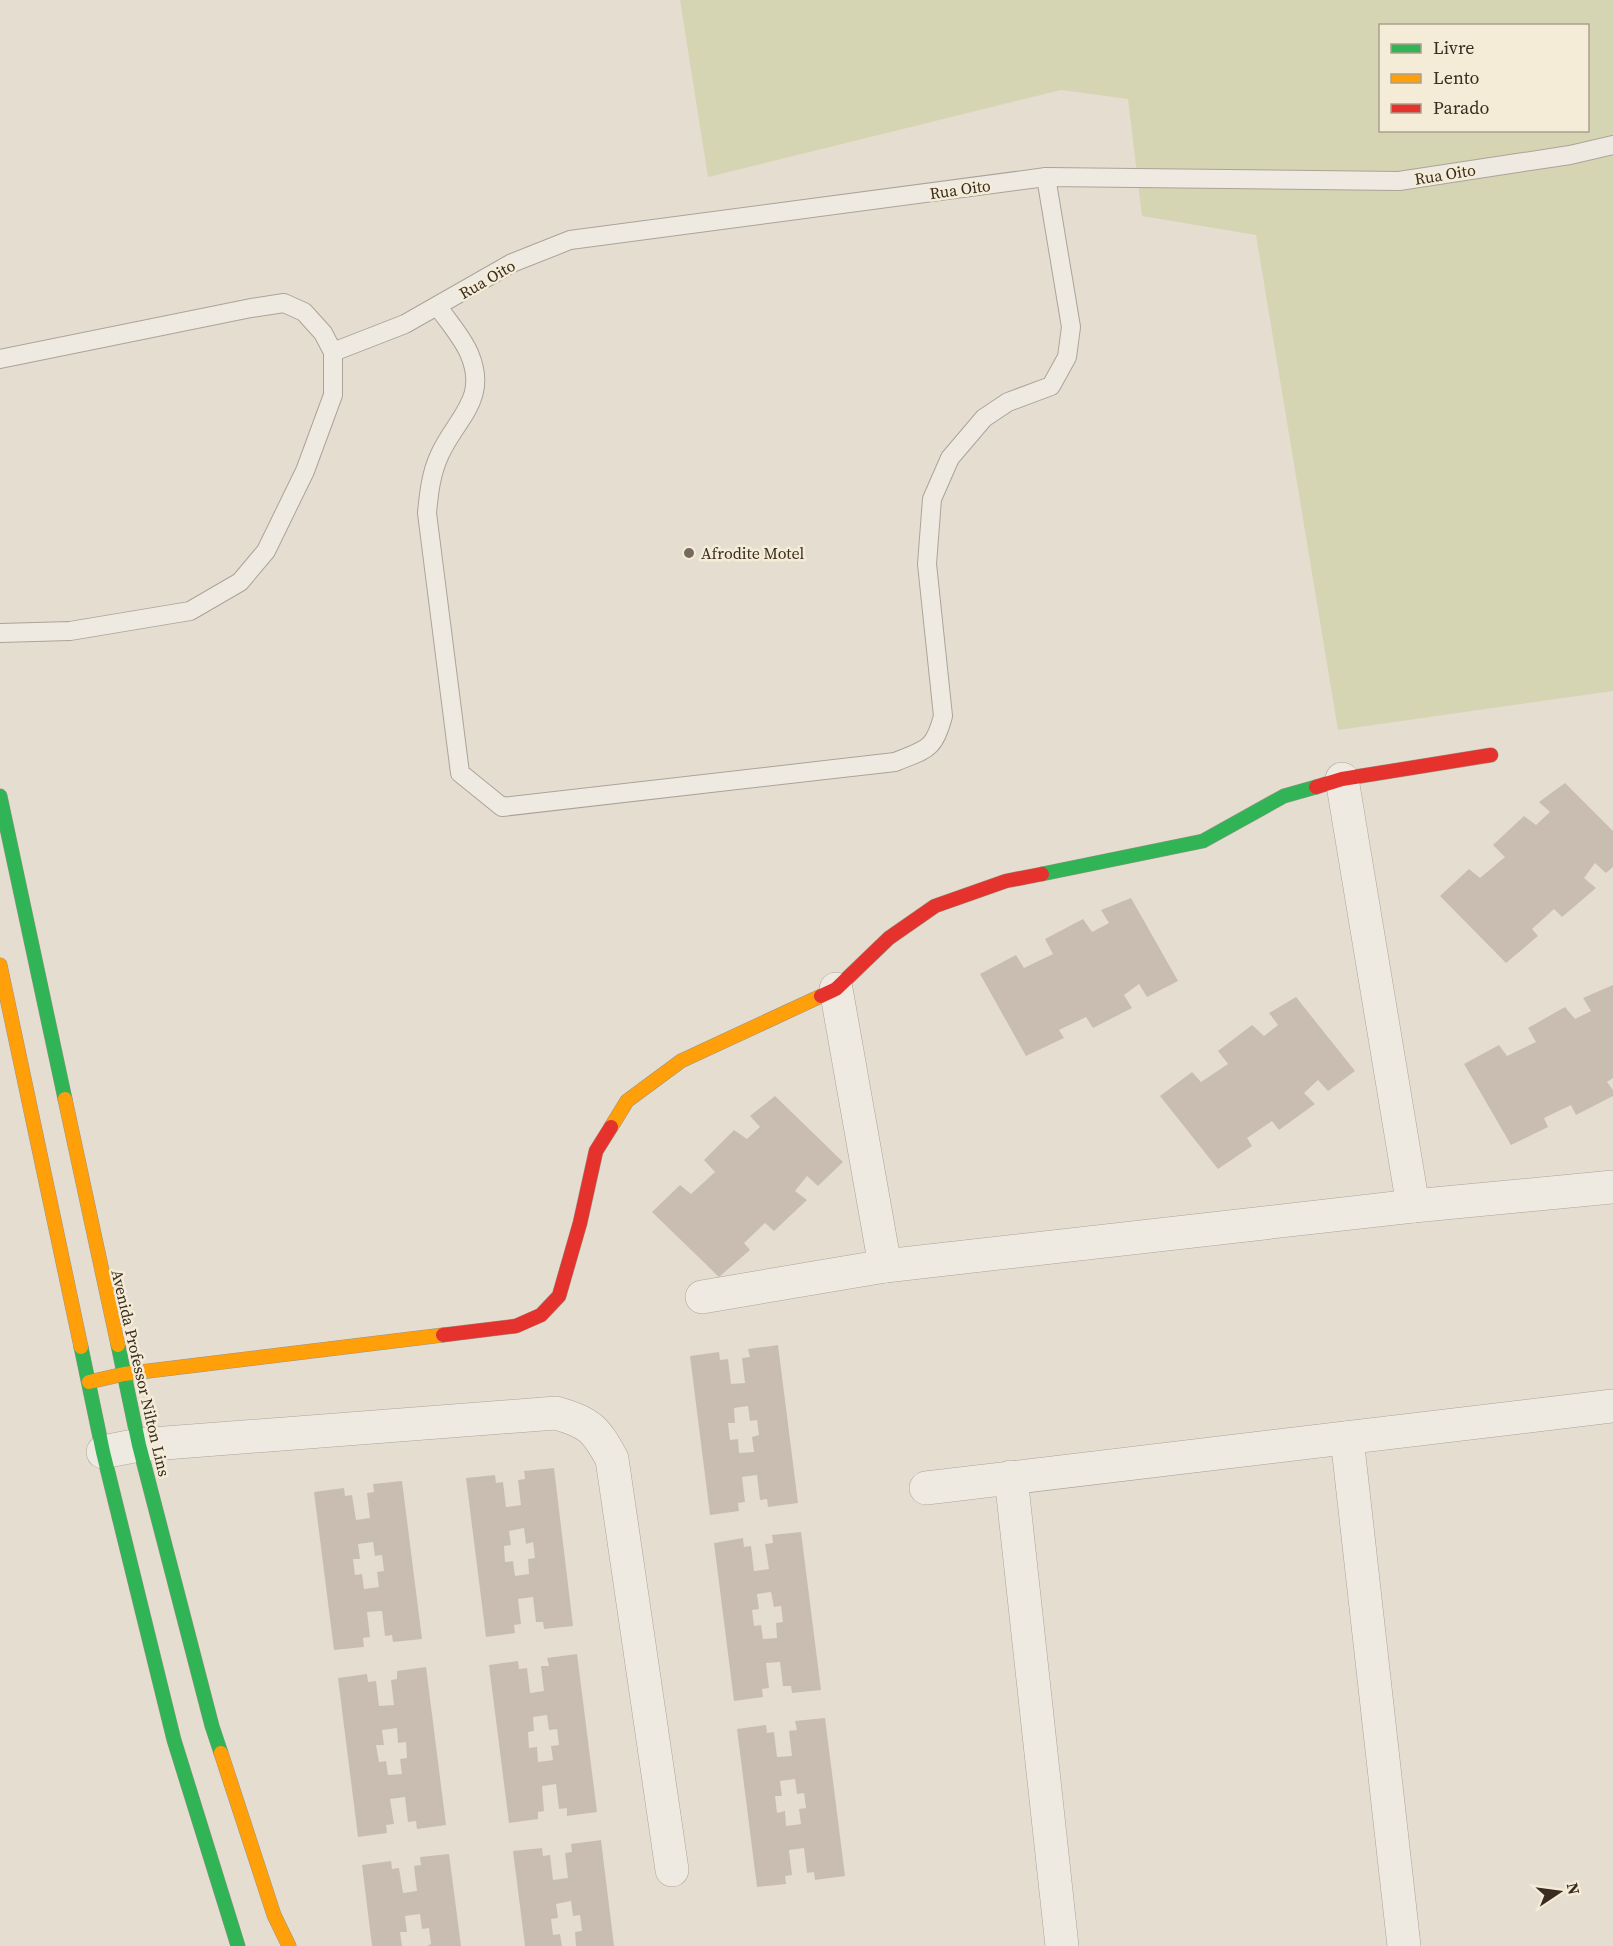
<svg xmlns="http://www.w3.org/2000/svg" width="1613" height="1946" font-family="'Source Serif 4',serif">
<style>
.green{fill:#d5d4b3;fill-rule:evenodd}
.building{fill:#c9bdb1;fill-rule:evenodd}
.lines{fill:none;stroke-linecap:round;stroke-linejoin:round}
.lane-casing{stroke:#aba399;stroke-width:20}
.street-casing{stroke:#aba399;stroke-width:34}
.fast-casing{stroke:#9b9388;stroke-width:15}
.slow-casing{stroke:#9b9388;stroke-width:15}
.jam-casing{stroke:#9b9388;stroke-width:15}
.lane{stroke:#eeeae2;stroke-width:18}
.street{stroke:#eeeae2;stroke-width:33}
.fast{stroke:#30b455;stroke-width:14}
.slow{stroke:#ff9f0a;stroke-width:14}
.jam{stroke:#e5322d;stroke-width:14}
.poi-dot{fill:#766a5e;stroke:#f5ecd7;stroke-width:2}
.labels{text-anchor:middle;stroke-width:5;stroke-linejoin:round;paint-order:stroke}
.street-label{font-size:16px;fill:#3a2c20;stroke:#f5ecd7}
.poi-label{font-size:16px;fill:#3a2c20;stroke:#f5ecd7;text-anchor:start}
</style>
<rect width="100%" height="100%" fill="#e5ded0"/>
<path class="green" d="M680 0H1613V691L1338 730 1256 235 1142 216 1128 99 1061 90 708 177ZM1380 26H1588V130H1380Z"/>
<g class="building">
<polygon points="1565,783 1613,831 1613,867 1606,873 1595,863 1584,878 1596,888 1562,917 1554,909 1532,929 1538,936 1506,963 1440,896 1469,869 1480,878 1505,857 1493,845 1524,816 1536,825 1550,812 1539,802"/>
<polygon points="1131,898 1178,981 1147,997 1139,984 1124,995 1132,1008 1093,1028 1086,1017 1059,1030 1064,1038 1026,1056 980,974 1016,955 1024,968 1053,954 1045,939 1083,919 1092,932 1109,923 1101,910"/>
<polygon points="1613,985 1613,1078 1607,1082 1613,1090 1613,1096 1576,1115 1571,1105 1544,1118 1548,1127 1511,1145 1464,1064 1499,1045 1507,1056 1536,1042 1528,1028 1565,1007 1575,1019 1591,1011 1583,998"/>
<polygon points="1296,997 1355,1071 1328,1091 1318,1080 1304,1093 1315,1104 1279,1130 1272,1121 1247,1138 1252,1146 1218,1169 1160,1096 1192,1072 1201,1082 1228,1064 1218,1051 1252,1025 1264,1036 1278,1025 1269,1013"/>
<polygon points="775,1096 843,1162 818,1186 807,1176 795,1191 807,1200 774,1231 765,1223 744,1243 750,1250 719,1277 652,1212 680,1185 691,1194 715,1172 704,1160 734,1130 747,1139 760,1127 750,1116"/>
<path d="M778 1345 798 1503 768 1507 767 1499 760 1500 757 1475 742 1477 745 1502 738 1503 739 1511 710 1515 690 1356 719 1352 720 1360 728 1359 731 1384 745 1383 742 1358 750 1357 748 1349ZM748 1406 750 1421 757 1420 759 1435 752 1437 754 1452 739 1453 738 1439 730 1440 728 1423H735L734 1408Z"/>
<path d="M554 1468 573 1626 544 1629 543 1622H536L533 1597 518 1599 521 1624 514 1625 515 1633 486 1637 466 1478 495 1475 496 1483 503 1482 506 1507 521 1505 518 1480 525 1479 524 1471ZM524 1528 526 1544 533 1542 535 1558 528 1559 529 1574 515 1576 513 1561 505 1562 504 1546 511 1545 509 1531Z"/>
<path d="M402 1481 422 1639 393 1642 392 1635 385 1636 382 1611 367 1612 370 1637 363 1638 364 1647 334 1650 314 1492 344 1488 345 1496 352 1495 356 1520 370 1518 367 1493 374 1492 373 1484ZM373 1542 375 1556 382 1555 384 1571 377 1572 379 1587 364 1589 362 1574 355 1575 353 1559H360L358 1544Z"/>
<path d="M801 1532 821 1690 792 1693 791 1686H783L780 1662 766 1663 769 1688 762 1689 763 1697 734 1701 714 1543 743 1538 744 1547 751 1546 754 1571 769 1569 765 1544 773 1543 772 1535ZM771 1592 774 1607 781 1606 783 1622 776 1623 777 1638 763 1639 761 1625 754 1626 752 1610 759 1609 757 1594Z"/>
<path d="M577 1654 597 1812 567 1816V1808L559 1809 556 1784 542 1786 544 1811 538 1812V1819L509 1823 489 1665 518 1661 519 1669 527 1668 530 1693 544 1691 541 1666H549L547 1658ZM547 1715 549 1730 557 1729 559 1745 551 1746 553 1760 538 1762 537 1747 529 1748 528 1732 534 1731 533 1717Z"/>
<path d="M426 1667 446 1825 417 1829 416 1821 408 1822 405 1797 390 1799 394 1824 386 1825 387 1833 358 1837 338 1678 367 1674 368 1682 376 1681 379 1706 394 1705 391 1680 397 1679V1671ZM397 1728 398 1743 406 1742 407 1758 400 1759 402 1774 388 1775 386 1761 379 1762 376 1745H384L382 1730Z"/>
<path d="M825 1718 845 1876 815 1880 814 1872 807 1873 804 1848 789 1850 792 1875 785 1876 786 1884 757 1887 737 1729 766 1725 767 1733 774 1732 777 1757 792 1756 789 1731 797 1730 795 1721ZM795 1779 797 1794 804 1793 806 1808 799 1809 801 1824 786 1826 785 1811 777 1813 775 1796H782L780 1781Z"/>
<polygon points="601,1840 614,1946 576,1946 575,1932 582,1931 580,1915 573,1916 571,1901 556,1904 558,1918 551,1919 553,1935 560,1934 562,1946 525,1946 513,1851 542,1848 543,1856 550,1855 553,1880 568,1878 565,1853 572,1852 571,1844"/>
<polygon points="449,1854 461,1946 427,1946 431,1944 429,1928 422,1929 420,1914 405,1916 407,1932 400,1932 402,1946 372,1946 362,1865 391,1861 392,1869 399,1868 403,1893 417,1891 414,1866 421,1865 420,1857"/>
</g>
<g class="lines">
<defs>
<g id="lane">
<path d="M438 307C448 321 462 337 469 353 489 399 457 417 440 454 431 473 429 492 427 513L460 773 502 807 895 762C926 749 934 751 943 716L927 564 932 499 950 458 984 418 1008 402 1051 386 1067 357 1071 327 1046 177"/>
<polyline points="333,352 405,324 512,263 570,240 1046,177 1399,181 1570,155 1613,145"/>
<polyline points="0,359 251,308 284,303 304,312 323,333 333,352 333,395 305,471 266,551 240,582 190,611 70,631 0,633"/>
</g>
<g id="street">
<polyline points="1342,779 1413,1206"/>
<polyline points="836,989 885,1266 1413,1206 1613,1187"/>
<polyline points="702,1297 885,1266"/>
<polyline points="1347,1438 1404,1946"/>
<path d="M103 1452 139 1445 556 1413C590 1423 595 1428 612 1459L672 1870"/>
<polyline points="1011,1477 1062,1946"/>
<polyline points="926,1488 1613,1406"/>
</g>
<g id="fast">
<polyline points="0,796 65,1099"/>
<polyline points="1042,874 1203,841 1284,796 1316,787"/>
<polyline points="118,1345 139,1445 212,1726 221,1753"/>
<polyline points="81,1347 103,1452 174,1740 238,1946"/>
</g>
<g id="slow">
<polyline points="0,965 81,1347"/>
<polyline points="65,1099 118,1345"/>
<polyline points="611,1127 627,1101 681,1061 821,996"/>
<polyline points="89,1382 124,1374 443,1335"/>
<polyline points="221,1753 274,1915 289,1946"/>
</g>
<g id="jam">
<polyline points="1316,787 1342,779 1491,755"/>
<polyline points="821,996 836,989 889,938 935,906 1006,881 1042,874"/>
<polyline points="443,1335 516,1326 541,1315 559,1296 580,1223 596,1151 611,1127"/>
</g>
</defs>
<use href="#lane" class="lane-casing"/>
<use href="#street" class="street-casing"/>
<use href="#fast" class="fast-casing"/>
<use href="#slow" class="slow-casing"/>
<use href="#jam" class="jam-casing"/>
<use href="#lane" class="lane"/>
<use href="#street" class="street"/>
<use href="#fast" class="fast"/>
<use href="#slow" class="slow"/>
<use href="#jam" class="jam"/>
</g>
<circle class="poi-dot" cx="689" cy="553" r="6"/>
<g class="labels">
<g class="street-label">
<text transform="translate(1445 174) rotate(-9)" y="6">Rua Oito</text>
<text transform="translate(960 189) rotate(-8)" y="6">Rua Oito</text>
<text transform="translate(487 279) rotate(-30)" y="6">Rua Oito</text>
<text transform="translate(141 1373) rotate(77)" y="6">Avenida Professor Nilton Lins</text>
</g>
<g class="poi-label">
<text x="701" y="559">Afrodite Motel</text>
</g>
</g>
<rect x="1379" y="24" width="210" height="108" fill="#f5ecd7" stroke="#aa9f8e" stroke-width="1.5"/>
<rect x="1391" y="44" width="30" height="9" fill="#30b455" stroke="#aa9f8e" stroke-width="1.5"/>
<text x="1433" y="54" font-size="18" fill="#3a2c20">Livre</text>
<rect x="1391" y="74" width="30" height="9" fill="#ff9f0a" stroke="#aa9f8e" stroke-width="1.5"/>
<text x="1433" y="84" font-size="18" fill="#3a2c20">Lento</text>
<rect x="1391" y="104" width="30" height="9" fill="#e5322d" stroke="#aa9f8e" stroke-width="1.5"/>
<text x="1433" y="114" font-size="18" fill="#3a2c20">Parado</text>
<g transform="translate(1559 1892) rotate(77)" stroke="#f5ecd7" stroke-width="4.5" paint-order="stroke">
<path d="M0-4.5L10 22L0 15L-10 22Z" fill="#3a2c20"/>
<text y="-9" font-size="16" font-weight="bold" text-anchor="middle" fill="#3a2c20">N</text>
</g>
</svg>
